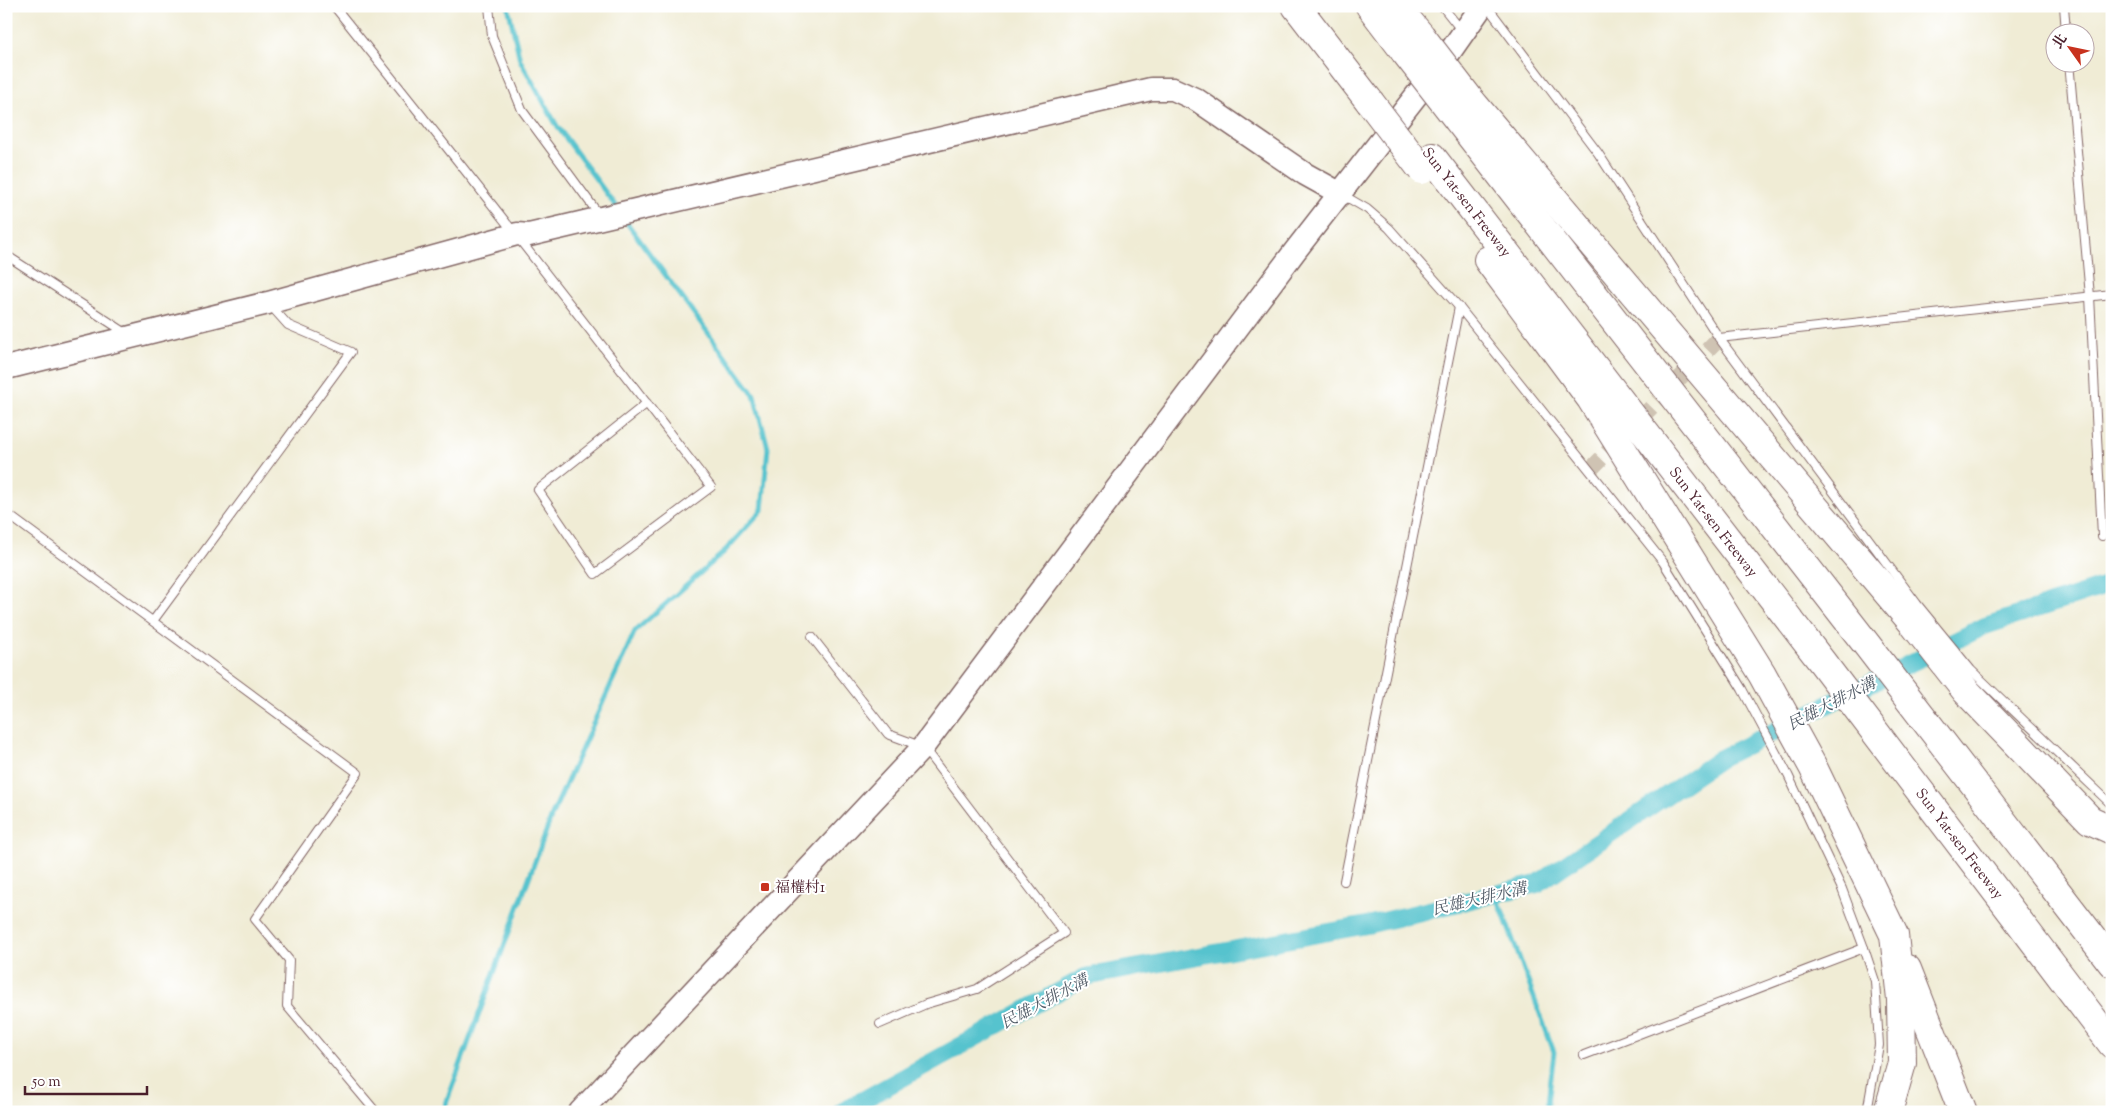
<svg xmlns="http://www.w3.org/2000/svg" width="2118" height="1118" font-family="'Sorts Mill Goudy','Noto Serif TC',serif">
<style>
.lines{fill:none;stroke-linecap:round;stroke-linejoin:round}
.stream{stroke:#56c3ce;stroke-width:5}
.canal{stroke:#56c3ce;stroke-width:18}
.street-tunnel{stroke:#cfc3b3;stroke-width:16;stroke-dasharray:16 8;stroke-linecap:butt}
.lane-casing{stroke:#846766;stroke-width:10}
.secondary-casing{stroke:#846766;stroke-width:25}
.highway-casing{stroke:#846766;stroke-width:30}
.lane{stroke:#fff;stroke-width:8}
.secondary{stroke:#fff;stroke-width:22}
.highway{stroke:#fff;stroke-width:28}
.highway-bridge-casing{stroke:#846766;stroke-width:30;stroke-linecap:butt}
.highway-bridge{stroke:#fff;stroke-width:28}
.poi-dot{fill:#c8321e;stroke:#fff;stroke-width:2}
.labels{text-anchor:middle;stroke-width:4;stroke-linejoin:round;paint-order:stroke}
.street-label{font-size:15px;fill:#4a1f2b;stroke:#fff}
.poi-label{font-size:15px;fill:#4a1f2b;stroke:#fff;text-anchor:start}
.water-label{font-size:16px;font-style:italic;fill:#4e5864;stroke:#fff}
</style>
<rect width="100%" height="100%" fill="#fff"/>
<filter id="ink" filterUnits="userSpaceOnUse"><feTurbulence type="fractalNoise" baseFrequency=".02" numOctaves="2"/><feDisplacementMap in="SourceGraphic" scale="10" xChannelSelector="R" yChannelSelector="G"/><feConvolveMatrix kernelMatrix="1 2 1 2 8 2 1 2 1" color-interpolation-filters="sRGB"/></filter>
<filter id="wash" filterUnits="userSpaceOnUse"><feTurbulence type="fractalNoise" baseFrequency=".0096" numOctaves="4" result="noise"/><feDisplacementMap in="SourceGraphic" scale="20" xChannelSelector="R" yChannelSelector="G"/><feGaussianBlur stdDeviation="1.12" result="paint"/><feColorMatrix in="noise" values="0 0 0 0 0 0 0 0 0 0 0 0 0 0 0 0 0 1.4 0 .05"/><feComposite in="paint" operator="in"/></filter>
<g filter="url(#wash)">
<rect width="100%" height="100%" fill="#f0ecd5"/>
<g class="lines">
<g class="stream">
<polyline points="508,6 520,60 557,126 617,208"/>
<polyline points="1496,894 1554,1052 1547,1112"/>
<polyline points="443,1112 552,815 635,631 723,553 762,510 768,448 754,395 624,219"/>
</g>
<polyline class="canal" points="841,1112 1085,977 1367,925 1537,884 1721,758 1985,626 2112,584"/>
</g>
</g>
<g filter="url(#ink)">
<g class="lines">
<polyline class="street-tunnel" points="1590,470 1719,338"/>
<defs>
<g id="lane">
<path d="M334 6C462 165 587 325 711 487L595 574 538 490 647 403"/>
<polyline points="489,6 492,36 522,110 600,216"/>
<polyline points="1442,6 1462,31"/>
<polyline points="1487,6 1598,153 1719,338 1917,604 1971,670 2112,805"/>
<polyline points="2064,6 2066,32"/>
<polyline points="2069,62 2090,296 2102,536"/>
<polyline points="1343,195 1367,209 1389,228 1459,307 1663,562 1742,689 1788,775 1842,889 1864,948"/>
<polyline points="6,255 126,333"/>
<polyline points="1719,338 2112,294"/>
<polyline points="6,513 358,773 255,919 289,960 287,1006 376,1112"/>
<polyline points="153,621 351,352 288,325 271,306"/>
<polyline points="812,637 888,734 923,747 1064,933 977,989 926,1004 880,1024"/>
<polyline points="1344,881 1459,307"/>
<polyline points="1584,1055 1864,948 1875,981 1879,1045 1867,1112"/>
</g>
<g id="secondary">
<polyline points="6,368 268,303 517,234 529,235 1151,89 1173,89 1197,100 1305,174 1341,194"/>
<polyline points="580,1112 923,747 1295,251 1447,56 1482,6"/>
</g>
<g id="highway">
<polyline points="1296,6 1370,102"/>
<polyline points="1370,6 1405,52"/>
<polyline points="1396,6 1421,36"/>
<polyline points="1471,101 1912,622 1966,691 2090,820 2112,830"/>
<polyline points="1458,120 1867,645 2112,963"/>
<path id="s1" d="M1432 157 1822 662 2112 1044"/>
<polyline points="1488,260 1591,399 1762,674 1813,767 1894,935 1901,1000 1902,1063 1888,1112"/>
<polyline points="1907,969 1963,1112"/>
</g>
</defs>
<use href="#lane" class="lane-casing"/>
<use href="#secondary" class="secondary-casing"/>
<use href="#highway" class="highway-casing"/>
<use href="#lane" class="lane"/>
<use href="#secondary" class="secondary"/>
<use href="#highway" class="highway"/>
<defs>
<g id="highway-bridge">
<polyline points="1421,36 1471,101"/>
<polyline points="1405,52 1458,120"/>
<polyline points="1370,102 1422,170"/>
</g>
</defs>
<use href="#highway-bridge" class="highway-bridge-casing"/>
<use href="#highway-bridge" class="highway-bridge"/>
</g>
</g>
<rect class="poi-dot" x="760" y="882" width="10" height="10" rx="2.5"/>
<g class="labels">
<g class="street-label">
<text transform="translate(1467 202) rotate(52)" y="5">Sun Yat-sen Freeway</text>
<text dy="5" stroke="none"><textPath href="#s1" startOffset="461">Sun Yat-sen Freeway</textPath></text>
<text dy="5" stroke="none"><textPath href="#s1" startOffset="866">Sun Yat-sen Freeway</textPath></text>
</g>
<g class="poi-label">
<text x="775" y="892">福權村1</text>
</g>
<g class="water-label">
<text transform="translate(1831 703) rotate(-27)" y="6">民雄大排水溝</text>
<text transform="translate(1479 898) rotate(-13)" y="6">民雄大排水溝</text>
<text transform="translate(1044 1001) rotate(-28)" y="6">民雄大排水溝</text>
</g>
</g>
<rect width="2118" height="1118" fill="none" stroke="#fff" stroke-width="25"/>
<g transform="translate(2070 48) rotate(303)"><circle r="24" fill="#ffffff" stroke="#b7a5aa"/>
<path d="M0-4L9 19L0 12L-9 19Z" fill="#c8321e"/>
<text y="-8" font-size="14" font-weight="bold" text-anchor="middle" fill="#4a1f2b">北</text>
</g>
<path d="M25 1086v8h122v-8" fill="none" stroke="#4a1f2b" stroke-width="2.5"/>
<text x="32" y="1086" font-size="15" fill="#4a1f2b" stroke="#ffffff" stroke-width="4" paint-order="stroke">50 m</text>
</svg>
